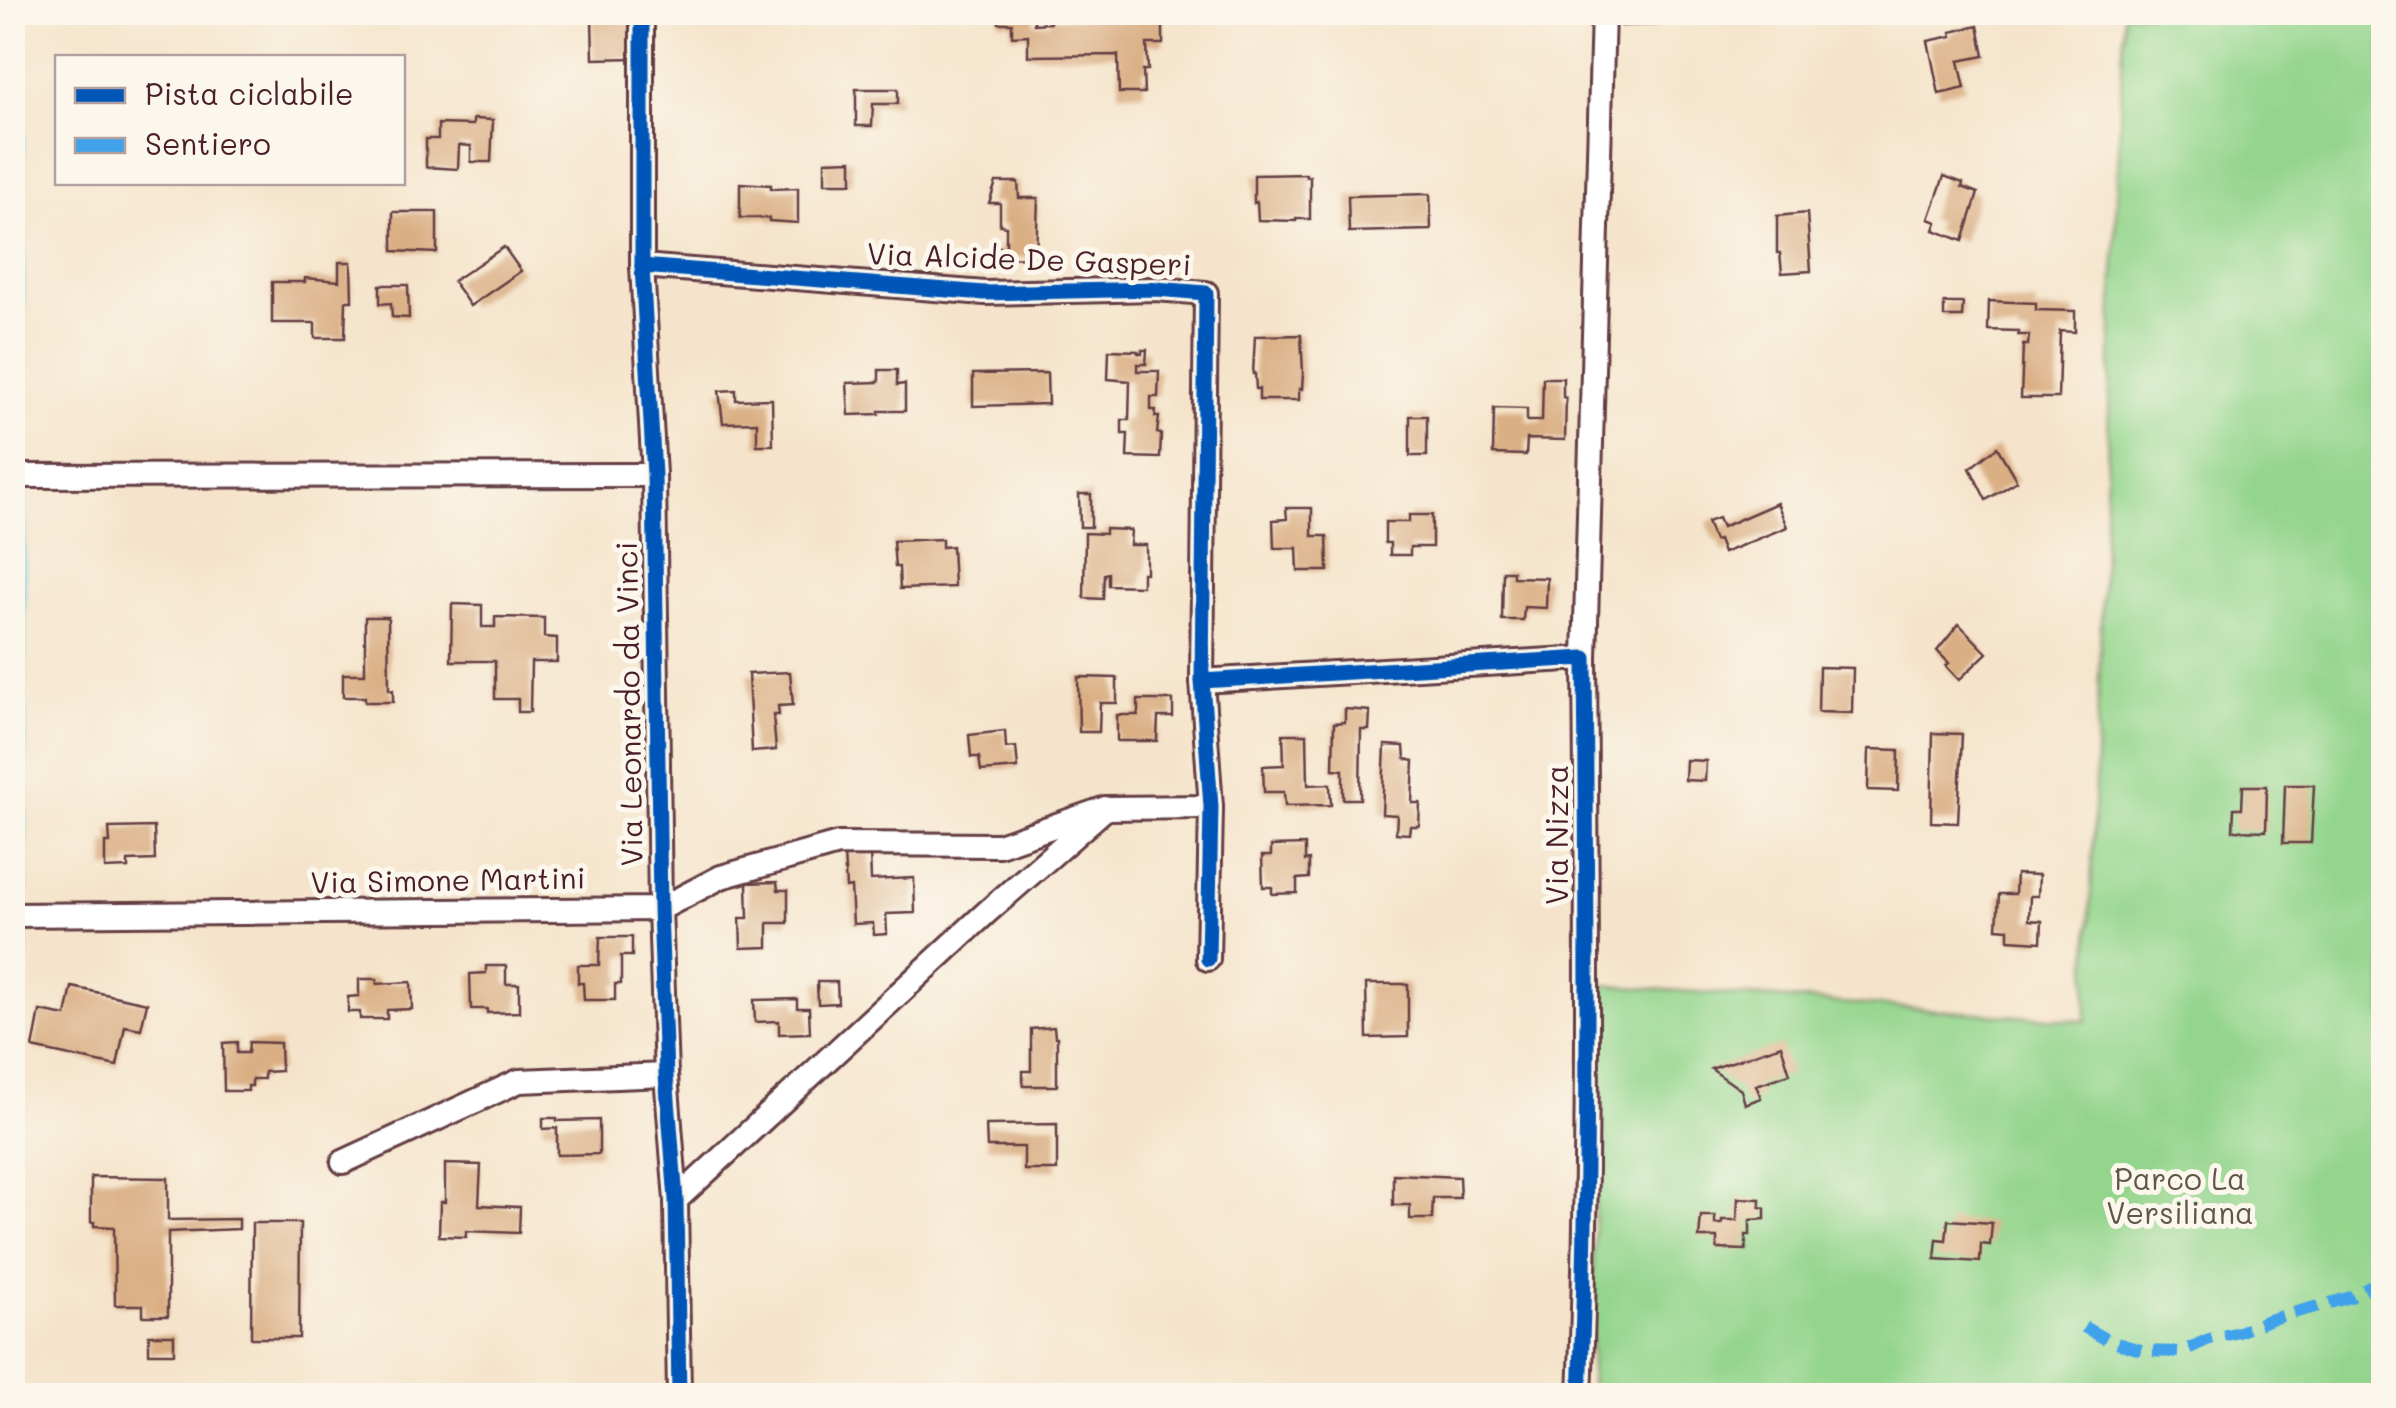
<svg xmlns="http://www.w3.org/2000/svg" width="2396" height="1408" font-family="Mali,sans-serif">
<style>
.green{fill:#94d58d;stroke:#6f7a5c;stroke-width:2.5}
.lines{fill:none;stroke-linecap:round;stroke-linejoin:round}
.stream{stroke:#59c1d7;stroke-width:6}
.building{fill:#daaf84}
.street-casing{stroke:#643d43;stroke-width:28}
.street{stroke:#fff;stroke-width:22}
.quiet{stroke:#40a2eb;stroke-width:12;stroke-dasharray:25 12;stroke-linecap:butt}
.cycleway-casing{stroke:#fbf7ec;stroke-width:21}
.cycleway{stroke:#0057b8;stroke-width:15}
.labels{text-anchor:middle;stroke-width:10;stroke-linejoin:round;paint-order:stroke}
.street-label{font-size:30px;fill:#4a1f2b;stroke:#fbf7ec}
.park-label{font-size:30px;fill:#605648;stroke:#fbf7ec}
</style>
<rect width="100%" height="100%" fill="#fbf7ec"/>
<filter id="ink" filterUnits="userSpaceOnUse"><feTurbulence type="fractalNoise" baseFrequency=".01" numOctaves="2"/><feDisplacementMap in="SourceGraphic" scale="20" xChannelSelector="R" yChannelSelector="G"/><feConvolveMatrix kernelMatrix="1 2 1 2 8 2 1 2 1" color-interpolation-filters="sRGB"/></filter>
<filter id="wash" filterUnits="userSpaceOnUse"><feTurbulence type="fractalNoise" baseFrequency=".0048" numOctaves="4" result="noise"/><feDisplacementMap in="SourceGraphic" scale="40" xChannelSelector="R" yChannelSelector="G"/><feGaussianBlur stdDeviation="2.25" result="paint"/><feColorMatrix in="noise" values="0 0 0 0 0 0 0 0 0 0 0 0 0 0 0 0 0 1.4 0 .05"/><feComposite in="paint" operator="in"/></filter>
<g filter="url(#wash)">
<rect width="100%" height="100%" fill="#f5e4cb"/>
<polygon class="green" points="2124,13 2383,13 2383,1395 1590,1396 1601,985 2086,1021"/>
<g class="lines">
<polyline class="stream" points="21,12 24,953"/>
</g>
<g id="blocks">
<g class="building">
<polygon points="999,12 1035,12 1034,24 1050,23 1050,18 1143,17 1143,12 1163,12 1163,44 1147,44 1148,70 1143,70 1144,93 1119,93 1118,55 1028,56 1028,35 1012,36 1012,23 999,23"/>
<polygon points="1620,12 1661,12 1661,25 1621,26"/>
<polygon points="635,19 636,58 593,59 592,20"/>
<polygon points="1978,26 1984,56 1959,61 1965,88 1939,94 1928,41 1952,36 1951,32"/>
<polygon points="856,89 898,89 898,104 873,104 872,126 856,126"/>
<polygon points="473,119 493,120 491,162 471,162 471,146 459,145 458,169 426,167 426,139 438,139 438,124 473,125"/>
<polygon points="852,160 852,183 825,183 825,161"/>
<polygon points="1306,174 1306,177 1310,176 1310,219 1296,219 1296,221 1258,220 1257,202 1254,203 1254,175"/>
<polygon points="1944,176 1963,183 1962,187 1978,193 1963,241 1934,230 1937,222 1929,219"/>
<polygon points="996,182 1018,182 1019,198 1038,198 1036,257 999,258 999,247 1006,247 1006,226 1000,225 1000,203 989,203"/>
<polygon points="740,183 771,185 771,189 798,188 798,223 769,221 769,218 740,218"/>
<polygon points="1430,194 1431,230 1349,232 1348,196"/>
<polygon points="393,212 437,212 437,253 393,251"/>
<polygon points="1807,213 1811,271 1782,273 1780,253 1777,253 1777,216"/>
<polygon points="504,247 521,271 470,306 453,281"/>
<polygon points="339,262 351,262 352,301 346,301 345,338 315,338 315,323 272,323 272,282 305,282 305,278 339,281"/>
<polygon points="380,285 408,285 409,318 392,317 391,303 380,304"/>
<polygon points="1989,301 2036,303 2036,310 2075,311 2075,332 2060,331 2058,398 2021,398 2023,345 2028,345 2029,335 2018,335 2018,331 1988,330"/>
<polygon points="1944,303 1963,303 1962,317 1944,317"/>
<polygon points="1301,335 1303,373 1302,389 1299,389 1299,400 1259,400 1259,389 1256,389 1255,374 1253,374 1255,336"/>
<polygon points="1109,350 1138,351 1138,353 1142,354 1142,350 1147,350 1146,364 1137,364 1137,371 1159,371 1158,397 1151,397 1151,410 1156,410 1155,417 1159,417 1157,433 1161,434 1160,458 1127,457 1128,434 1122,434 1122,420 1129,420 1130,381 1108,379"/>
<polygon points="879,370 897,370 897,385 905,384 905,411 879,411 879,414 849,415 847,383 879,382"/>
<polygon points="1047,373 1048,404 973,406 973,374"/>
<polygon points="1543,378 1563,378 1563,397 1566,398 1565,440 1527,439 1526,455 1493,454 1494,408 1527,409 1527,421 1542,421"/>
<polygon points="736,390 736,400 772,399 773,445 757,445 757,422 723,423 719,391"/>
<rect x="1410" y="416" width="17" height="40"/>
<polygon points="1997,447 2017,481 1986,500 1970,468"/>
<polygon points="1079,494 1091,494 1091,527 1080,527"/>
<polygon points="1777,503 1787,527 1723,553 1718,540 1714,541 1707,522 1718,518 1722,527"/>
<polygon points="1286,508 1312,508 1312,536 1327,536 1328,571 1298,571 1297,548 1274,548 1273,520 1287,519"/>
<polygon points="1409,515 1432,515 1432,547 1410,547 1410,555 1390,555 1390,543 1385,543 1385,522 1409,522"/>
<polygon points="1105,529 1131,530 1130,545 1146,545 1146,573 1142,573 1142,586 1108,585 1108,573 1104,574 1103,599 1084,598 1085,533 1105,534"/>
<polygon points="942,539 942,547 952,546 954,587 900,589 899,567 895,567 893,541"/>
<polygon points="1503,571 1513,571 1513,577 1547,578 1546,608 1524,607 1523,620 1502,620"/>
<polygon points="452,604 482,605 482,627 495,627 495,617 544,618 544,637 557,638 557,662 531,662 530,712 518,712 518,699 495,699 495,661 451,661"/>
<polygon points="365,617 388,617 389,690 393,690 393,702 365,702 365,697 343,697 343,674 365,674"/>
<polygon points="1959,624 1987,653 1959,680 1946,666 1949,663 1937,651"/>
<polygon points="1819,667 1853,668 1852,713 1818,712"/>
<polygon points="790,672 793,705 778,706 779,715 773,715 776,750 752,752 748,674"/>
<polygon points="1078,677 1117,678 1117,703 1100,703 1099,732 1079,732"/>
<polygon points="1138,700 1173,700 1173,717 1158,717 1157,741 1117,741 1117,715 1138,715"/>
<polygon points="1345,709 1370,711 1369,730 1361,730 1360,799 1343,799 1343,770 1333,769 1334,723 1345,722"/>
<polygon points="1005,731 1006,748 1016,747 1018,768 981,771 979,757 971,757 969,735"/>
<polygon points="1933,733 1962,734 1958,823 1931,822"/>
<polygon points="1283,734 1307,734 1308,785 1330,784 1331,805 1285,806 1284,792 1264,792 1263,766 1284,765"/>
<polygon points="1385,745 1404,746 1405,759 1414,761 1412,803 1420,803 1419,826 1410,826 1409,834 1396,833 1397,815 1382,814"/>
<polygon points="1869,749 1899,750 1898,791 1868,790"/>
<polygon points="1686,760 1706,761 1705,781 1685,780"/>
<polygon points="2285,785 2314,785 2311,843 2283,843"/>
<polygon points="2243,786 2267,786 2266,831 2233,830 2234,808 2242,808"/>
<polygon points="154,827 155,860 128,861 128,868 105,869 105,843 110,843 109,828"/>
<polygon points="1305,845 1305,861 1309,860 1309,878 1297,879 1297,893 1272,894 1272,887 1263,887 1262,856 1271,856 1271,846"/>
<polygon points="870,852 871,880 914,878 915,913 886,914 887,934 874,935 873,923 853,924 851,887 846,888 844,853"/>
<polygon points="2016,874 2039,875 2038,896 2030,896 2029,920 2042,921 2041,942 2009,940 2009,929 1997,928 1999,894 2015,894"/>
<polygon points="777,882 778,890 788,890 788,923 768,923 768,947 741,948 740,918 748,918 747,883"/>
<polygon points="600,937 632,937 632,956 621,956 621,984 615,984 615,1000 584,1000 583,983 578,983 578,965 599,965"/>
<polygon points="486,966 506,966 506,984 519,984 519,1012 487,1013 487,1009 471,1009 470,974 486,973"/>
<polygon points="359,979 377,979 377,984 411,982 412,1009 387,1010 387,1019 360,1019 360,1012 348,1012 348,997 359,996"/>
<polygon points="817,982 837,982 838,1003 818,1004"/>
<polygon points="1366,984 1408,984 1408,1037 1367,1038"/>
<polygon points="72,987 147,1003 141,1029 125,1026 117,1066 33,1048 40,1011 66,1016"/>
<polygon points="797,999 797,1008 809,1008 810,1033 779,1034 779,1021 755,1022 754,1000"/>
<polygon points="1054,1027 1055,1037 1057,1037 1057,1086 1023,1086 1023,1071 1031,1071 1031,1029"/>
<polygon points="237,1042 237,1053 248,1053 249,1042 280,1043 281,1071 264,1072 264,1079 252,1079 252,1086 248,1086 248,1091 224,1091 223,1043"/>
<polygon points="1781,1045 1790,1074 1756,1085 1761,1098 1745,1104 1741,1090 1711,1069"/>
<polygon points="543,1118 557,1118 557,1121 599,1120 599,1154 557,1155 557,1128 543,1129"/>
<polygon points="1057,1124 1057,1170 1024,1170 1024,1147 987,1147 986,1125"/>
<polygon points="445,1164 481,1165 479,1205 520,1207 519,1233 466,1231 466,1237 439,1236 440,1202 445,1202"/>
<polygon points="1393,1174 1459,1177 1460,1198 1433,1198 1432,1219 1410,1219 1410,1205 1393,1205"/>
<polygon points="91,1177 168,1178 168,1220 239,1219 239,1229 168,1232 168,1316 143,1316 143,1305 115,1305 114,1227 94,1226 94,1222 91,1222"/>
<polygon points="1738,1198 1760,1199 1760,1207 1765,1208 1765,1219 1750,1220 1750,1235 1746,1235 1746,1250 1717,1249 1717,1238 1699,1238 1701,1216 1715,1216 1715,1224 1722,1224 1722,1220 1737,1220"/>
<polygon points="1948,1220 1992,1223 1990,1245 1981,1244 1980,1262 1935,1259 1937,1239 1946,1240"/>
<polygon points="252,1223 300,1223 299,1338 251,1338"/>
<rect x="149" y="1335" width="25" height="18"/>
<polygon points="250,1384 276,1385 276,1396 221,1396 221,1390 250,1390"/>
</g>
</g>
</g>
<g filter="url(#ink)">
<use href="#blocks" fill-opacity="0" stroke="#643d43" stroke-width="2.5"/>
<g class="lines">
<defs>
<g id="street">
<polyline points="642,12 642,266 654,475 660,909 666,1075 676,1200 679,1396"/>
<polyline points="642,266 985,293 1156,289 1206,293 1202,681 1211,807 1208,959"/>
<polyline points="12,476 654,475"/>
<polyline points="1585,658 1603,12"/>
<path d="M1202 681 1585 658C1587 904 1590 1150 1580 1396"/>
<polyline points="12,915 660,909 721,877 838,844 999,845 1106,808"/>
<polyline points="343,1162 519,1081 666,1075"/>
<polyline points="676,1200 987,912 1106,808 1211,807"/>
</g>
</defs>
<use href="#street" class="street-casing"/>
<use href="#street" class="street"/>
<polyline class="quiet" points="2084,1327 2109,1341 2145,1351 2181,1352 2209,1339 2239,1332 2268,1320 2351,1297 2384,1279"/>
<defs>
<g id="cycleway">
<polyline points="642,12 642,266 654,475 660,909 666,1075 676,1200 679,1396"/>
<polyline points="642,266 985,293 1156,289 1206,293 1202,681 1211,807 1208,959"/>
<path d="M1202 681 1585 658C1587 904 1590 1150 1580 1396"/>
</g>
</defs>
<use href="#cycleway" class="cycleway-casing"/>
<use href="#cycleway" class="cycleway"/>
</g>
</g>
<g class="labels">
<g class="street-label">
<text transform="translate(1029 260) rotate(2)" y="10">Via Alcide De Gasperi</text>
<text transform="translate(630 704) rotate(-91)" y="10">Via Leonardo da Vinci</text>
<text transform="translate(1558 835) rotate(-90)" y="10">Via Nizza</text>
<text transform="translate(448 881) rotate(-1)" y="10">Via Simone Martini</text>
</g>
<g class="park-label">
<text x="2180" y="1190">Parco La<tspan x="2180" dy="34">Versiliana</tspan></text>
</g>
</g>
<rect width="2396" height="1408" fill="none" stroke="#fbf7ec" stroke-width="50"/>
<rect x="55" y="55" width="350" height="130" fill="#fbf7ec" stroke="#b4a19f" stroke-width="2.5"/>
<rect x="75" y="88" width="50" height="15" fill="#0057b8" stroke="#b4a19f" stroke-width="2.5"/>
<text x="145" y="105" font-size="30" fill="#4a1f2b">Pista ciclabile</text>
<rect x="75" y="138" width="50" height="15" fill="#40a2eb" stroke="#b4a19f" stroke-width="2.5"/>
<text x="145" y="155" font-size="30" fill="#4a1f2b">Sentiero</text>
</svg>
